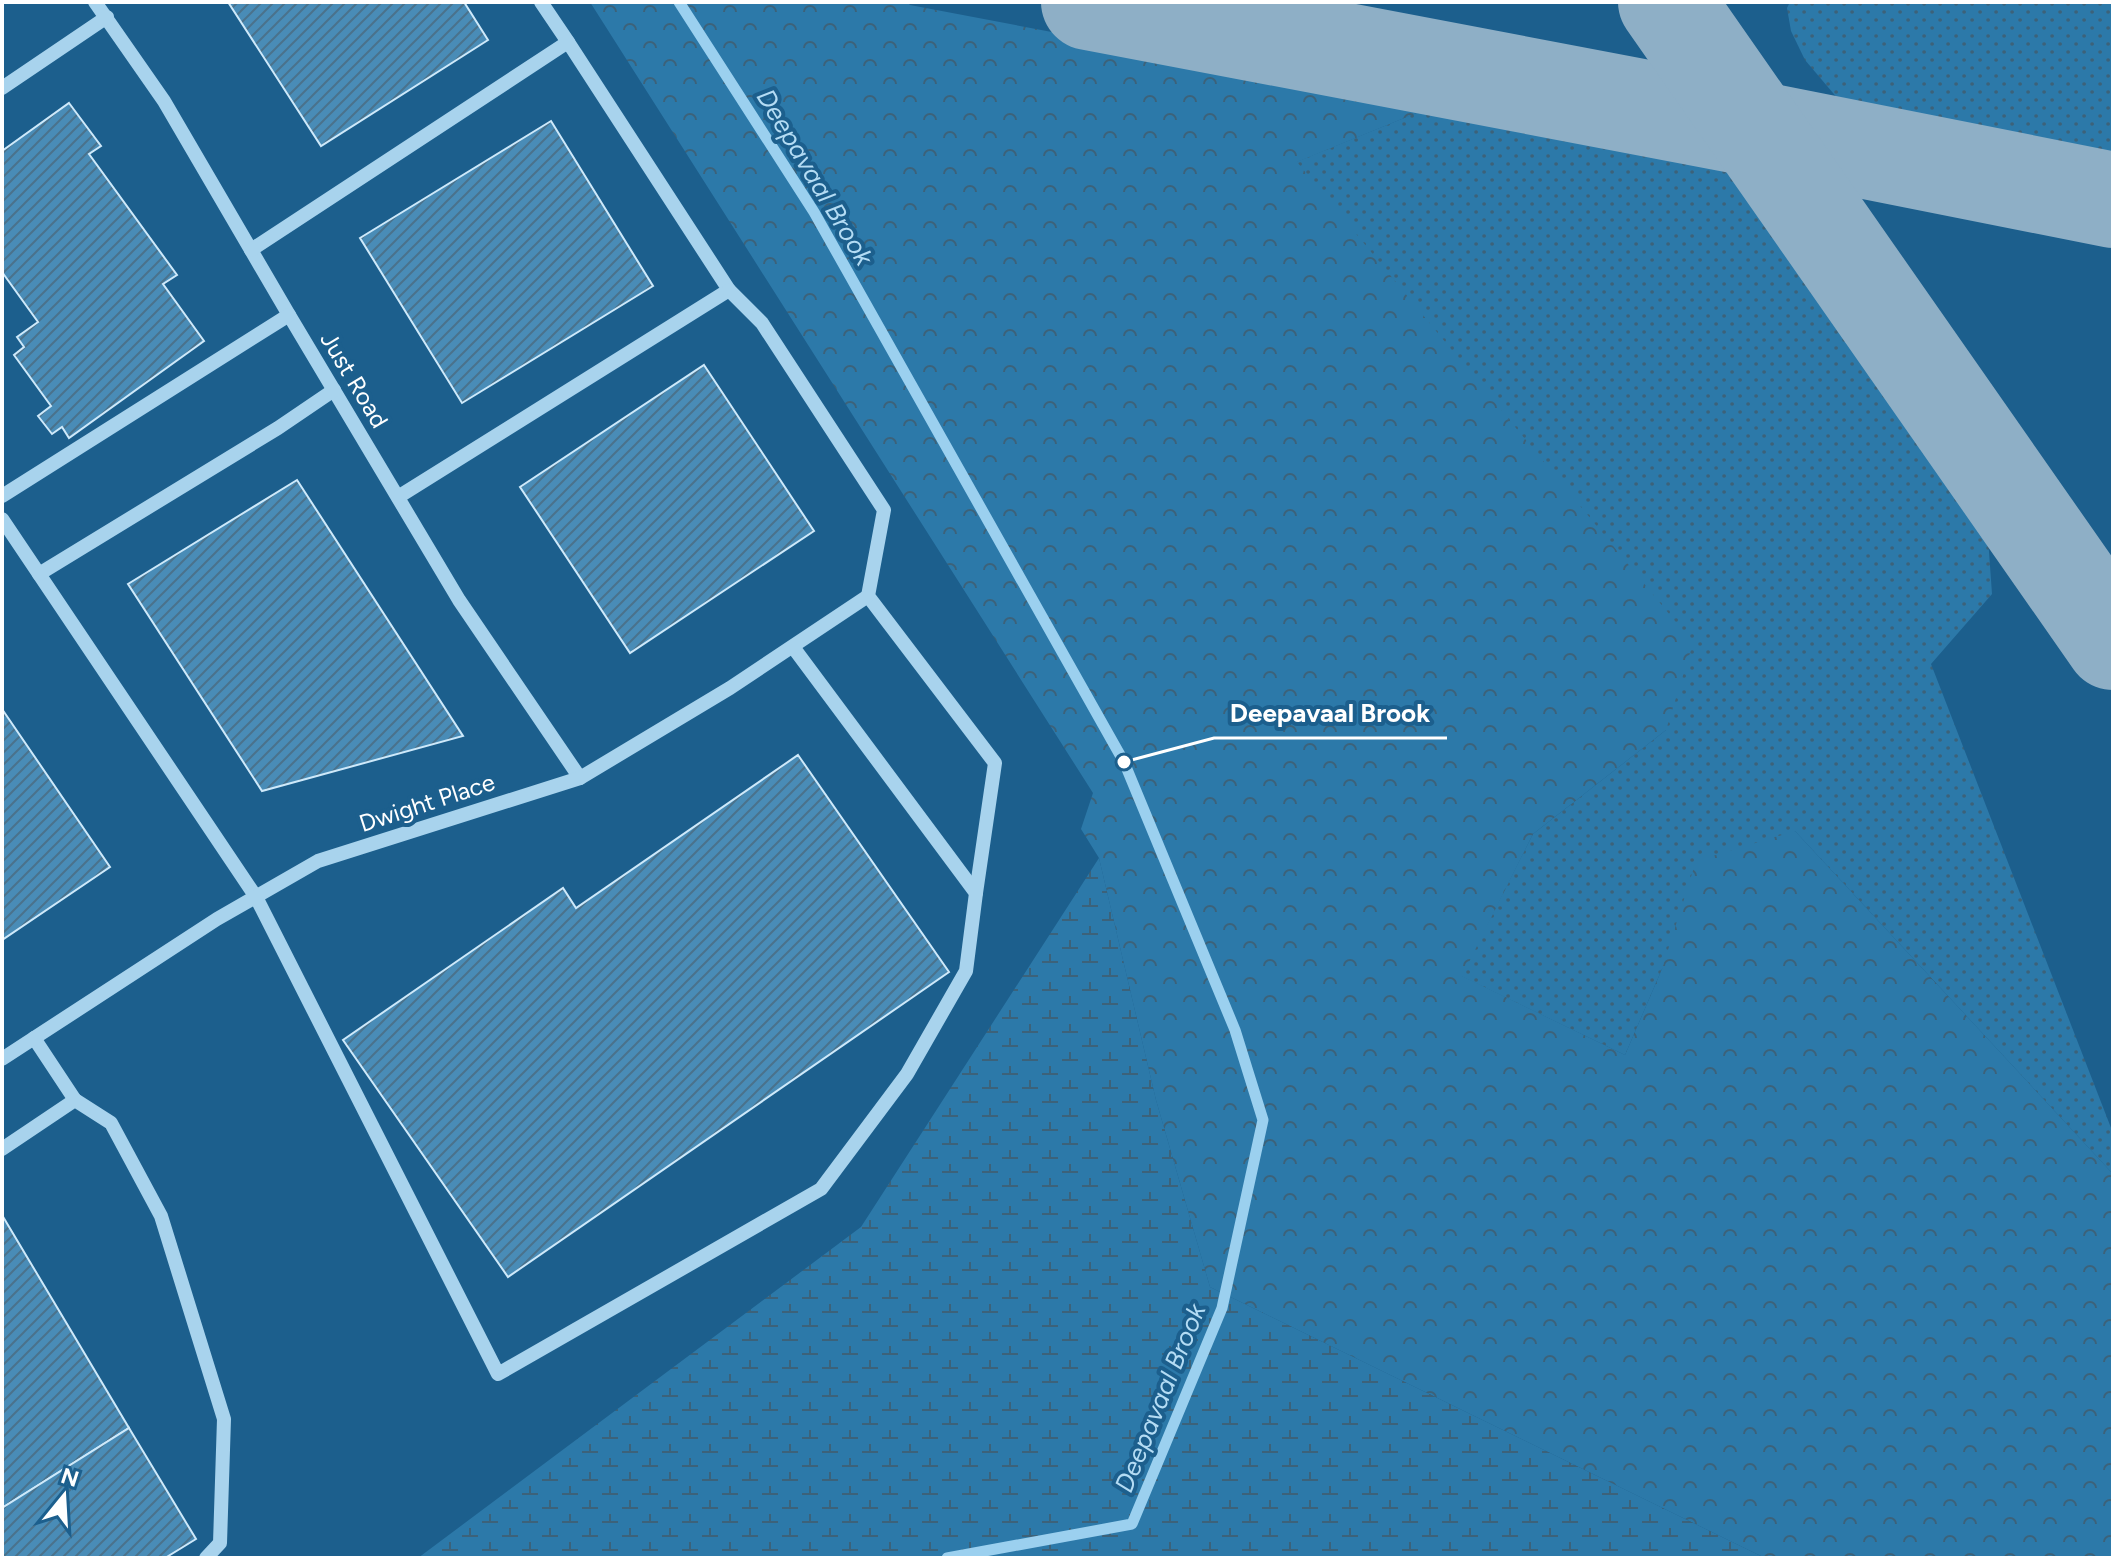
<svg xmlns="http://www.w3.org/2000/svg" width="2115" height="1560" font-family="Figtree,sans-serif">
<style>
.grass{fill:url(#grass-dots)}
.forest{fill:url(#forest-crowns)}
.wetland{fill:url(#wetland-marsh)}
.lines{fill:none;stroke-linecap:round;stroke-linejoin:round}
.stream{stroke:#9bd0ef;stroke-width:11}
.taxiway{stroke:#8eafc6;stroke-width:96}
.building{fill:url(#building-hatch);stroke:#cee9fa;stroke-width:2}
.minor{stroke:#a8d3ed;stroke-width:14}
.labels{text-anchor:middle;stroke-width:8;stroke-linejoin:round;paint-order:stroke}
.street-label{font-size:24px;fill:#fff;stroke:#1c5f8d}
.water-label{font-size:26px;font-style:italic;fill:#b4dcf4;stroke:#1c5f8d}
.leader{fill:none;stroke:#fff;stroke-width:3}
.callout-dot{fill:#fff;stroke:#1c5f8d;stroke-width:3}
.callout-label{font-size:26px;text-anchor:middle;font-weight:bold;fill:#fff;stroke:#1c5f8d;stroke-width:8;stroke-linejoin:round;paint-order:stroke}
</style>
<defs>
<pattern id="grass-dots" width="8" height="8" patternUnits="userSpaceOnUse" patternTransform="scale(2)"><rect width="8" height="8" fill="#2c79a9"/><path d="M2 2h.1M6 6h.1" fill="none" stroke="#3c627a" stroke-width="1.8" stroke-linecap="round"/></pattern>
<pattern id="forest-crowns" width="20" height="18" patternUnits="userSpaceOnUse" patternTransform="scale(2)"><rect width="20" height="18" fill="#2c79a9"/><path d="M2 6a3 3 0 1 1 6 0M12 15a3 3 0 1 1 6 0" fill="none" stroke="#3c627a"/></pattern>
<pattern id="wetland-marsh" width="20" height="14" patternUnits="userSpaceOnUse" patternTransform="scale(2)"><rect width="20" height="14" fill="#2c79a9"/><path d="M1 5h8M5 5V1M11 12h8M15 12V8" fill="none" stroke="#3c627a"/></pattern>
<pattern id="building-hatch" width="6" height="6" patternUnits="userSpaceOnUse" patternTransform="scale(2)"><rect width="6" height="6" fill="#498cb7"/><path d="M-1 1l2-2M0 6l6-6M5 7l2-2" fill="none" stroke="#4a728c"/></pattern>
</defs>
<rect width="100%" height="100%" fill="#1c5f8d"/>
<g class="grass">
<polygon points="1790,2 2113,2 2113,168 1906,129 1850,113 1805,60 1791,31 1787,8"/>
<polygon points="1436,105 1659,146 1731,166 1988,538 1992,594 1931,664 2113,1133 2113,1174 1795,831 1662,969 1625,1055 1461,976 1533,834 1666,730 1296,162"/>
</g>
<polygon class="forest" points="590,2 907,2 910,5 1436,105 1297,162 1693,643 1666,730 1533,834 1462,976 1625,1055 1662,969 1696,861 1795,831 2113,1174 2113,1558 1765,1558 1210,1287 1156,1100 1099,858 1081,829 1093,793"/>
<polygon class="wetland" points="1099,858 1156,1100 1210,1287 1765,1558 418,1558 861,1227"/>
<g class="lines">
<polyline class="stream" points="679,2 814,212 1124,762 1235,1030 1263,1120 1222,1308 1132,1524 947,1558"/>
<g class="taxiway">
<polyline points="1089,2 1756,129 2113,200"/>
<polyline points="1666,2 2113,642"/>
</g>
</g>
<g class="building">
<polygon points="228,2 464,2 488,40 321,146"/>
<polygon points="69,103 101,146 89,154 177,275 163,284 204,341 69,438 62,427 52,434 38,416 51,406 14,355 24,347 17,337 38,322 2,272 2,151"/>
<polygon points="551,121 653,286 462,403 360,238"/>
<polygon points="704,365 814,531 630,653 520,487"/>
<polygon points="297,480 463,736 262,791 128,584"/>
<polygon points="2,709 110,867 2,940"/>
<polygon points="798,755 949,972 508,1277 343,1040 563,888 576,908"/>
<polygon points="2,1215 129,1428 2,1508"/>
<polygon points="129,1428 196,1539 165,1558 2,1558 2,1508"/>
</g>
<g class="lines">
<g class="minor">
<polyline points="95,2 164,101 289,315 459,600 580,778"/>
<polyline points="541,2 568,42"/>
<polyline points="2,88 107,17"/>
<polyline points="251,250 568,42 729,290 398,497"/>
<polyline points="729,290 762,323 884,510 868,596 995,763 976,893"/>
<polyline points="2,496 289,315"/>
<polyline points="2,519 256,897 498,1374 821,1189 907,1074 966,971 976,893 793,647"/>
<polyline points="39,574 278,428 334,390"/>
<polyline points="34,1038 75,1100"/>
<polyline points="2,1059 217,919 318,861 580,778 730,688 868,596"/>
<polyline points="2,1149 75,1100 111,1123 161,1216 224,1419 220,1543 206,1558"/>
</g>
</g>
<g class="labels">
<g class="street-label">
<text transform="translate(354 380) rotate(59)" y="8">Just Road</text>
<text transform="translate(427 803) rotate(-18)" y="8">Dwight Place</text>
</g>
<g class="water-label">
<text transform="translate(815 177) rotate(59)" y="9">Deepavaal Brook</text>
<text transform="translate(1160 1398) rotate(-68)" y="9">Deepavaal Brook</text>
</g>
</g>
<path class="leader" d="M1124 762L1214 738H1447"/>
<circle class="callout-dot" cx="1124" cy="762" r="8"/>
<g class="callout-label">
<text x="1330" y="722">Deepavaal Brook</text>
</g>
<rect width="2115" height="1560" fill="none" stroke="#ffffff" stroke-width="8"/>
<g transform="translate(64 1496) rotate(18)" stroke="#1c5f8d" stroke-width="6" paint-order="stroke">
<path d="M0-6L14 30L0 20L-14 30Z" fill="#ffffff"/>
<text y="-12" font-size="22" font-weight="bold" text-anchor="middle" fill="#ffffff">N</text>
</g>
</svg>
